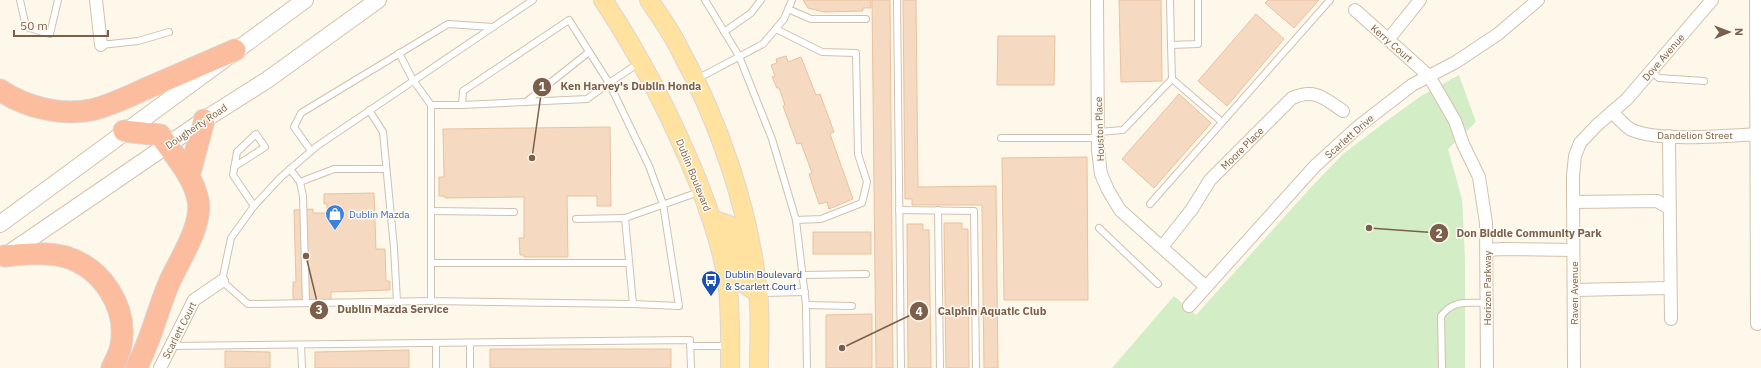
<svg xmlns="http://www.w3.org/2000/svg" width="1761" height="368" font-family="'IBM Plex Sans',sans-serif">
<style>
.green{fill:#d3edc7}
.building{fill:#f5d9c0;stroke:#e9c19f}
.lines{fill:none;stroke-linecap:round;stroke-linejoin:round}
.lane-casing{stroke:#d2c0ae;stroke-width:8}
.street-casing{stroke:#d2c0ae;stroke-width:14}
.secondary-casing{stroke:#d5c1ab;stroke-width:18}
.primary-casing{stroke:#ddd5d0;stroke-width:20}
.highway-casing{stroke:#ddd5d0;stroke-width:23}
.lane{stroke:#fff;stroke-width:6}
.street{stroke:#fff;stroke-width:12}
.secondary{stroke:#fff;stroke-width:16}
.primary{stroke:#ffe2a0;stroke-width:18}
.highway{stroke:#fbbd9e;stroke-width:21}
.labels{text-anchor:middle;stroke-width:3;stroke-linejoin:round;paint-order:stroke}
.street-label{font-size:10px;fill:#7b5f4a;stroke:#fffbf2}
.shop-label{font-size:10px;fill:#366cbe;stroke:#fffbf2;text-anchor:start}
.transit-label{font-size:10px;fill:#164399;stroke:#fffbf2;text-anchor:start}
.leader{fill:none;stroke:#7b5f4a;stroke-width:1.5}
.callout-dot{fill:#7b5f4a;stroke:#fffbf2;stroke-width:1.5}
.mark-label{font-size:12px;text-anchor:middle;font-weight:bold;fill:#fff}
.callout-label{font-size:11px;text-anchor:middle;font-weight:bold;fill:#7b5f4a;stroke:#fffbf2;stroke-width:3;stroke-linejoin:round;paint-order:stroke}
</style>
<rect width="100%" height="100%" fill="#fef8ea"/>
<polygon class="green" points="1459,75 1476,122 1448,149 1462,199 1465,258 1465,368 1112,368 1174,296 1196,315 1313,185 1343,154 1385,122 1421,96"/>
<g class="building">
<polygon points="803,0 871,0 871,8 863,8 863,11 824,12 808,8"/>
<polygon points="872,0 890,0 893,368 876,368"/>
<polygon points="903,0 916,0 918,187 996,186 998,368 984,368 982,205 912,205 912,199 905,199"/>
<polygon points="1119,0 1161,0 1162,81 1121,82"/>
<polygon points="1268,0 1319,0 1294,28 1265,3"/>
<polygon points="1256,14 1284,39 1227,106 1198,81"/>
<polygon points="998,36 1055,36 1054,85 997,85"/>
<polygon points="786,56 788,62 801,57 816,95 820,94 834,132 830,134 853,199 829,209 827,202 819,204 809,174 812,173 801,143 797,144 783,106 785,105 779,88 777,88 772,77 775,76 771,65 777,63 776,59"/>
<polygon points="1179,94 1211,123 1154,188 1122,159"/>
<polygon points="610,127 611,206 597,206 597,196 567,196 568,257 524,257 524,255 520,255 519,238 524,238 524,197 445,198 444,196 439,196 439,177 444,177 443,129"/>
<polygon points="1087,157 1088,300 1004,300 1002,158"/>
<polygon points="374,193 376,249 385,249 386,281 390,281 390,290 331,292 331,301 293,302 293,282 296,282 294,210 313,209 313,213 327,213 327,204 324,204 324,194"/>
<polygon points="944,223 962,223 962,229 968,229 969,368 946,368"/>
<polygon points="907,224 923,224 923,230 929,230 931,368 908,368"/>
<rect x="813" y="232" width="58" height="22"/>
<polygon points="872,314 872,368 826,368 826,315"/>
<rect x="490" y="349" width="181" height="19"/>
<polygon points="409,350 409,368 315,368 315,352"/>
<polygon points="225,351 270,352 270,368 225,368"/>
</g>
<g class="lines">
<defs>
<g id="lane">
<polyline points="20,0 26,27 50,34 58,0"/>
<polyline points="705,0 739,56 772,139 796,220 806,305 807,368"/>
<polyline points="897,0 901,368"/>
<polyline points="1170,0 1171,45 1198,44 1198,0"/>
<polyline points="788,9 811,19 866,19"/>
<polyline points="776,29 822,52 856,53 858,154 867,182 862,203 821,219 796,220"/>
<polyline points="724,32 751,13 761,0"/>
<polyline points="101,45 138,41 169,32"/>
<polyline points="399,53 413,80 431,105 431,263 629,263"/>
<polyline points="639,63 609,83 569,20 463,91 462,105 587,99 609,83 649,166 663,204 679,306 633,304 625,218 699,192"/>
<polyline points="1651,71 1659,78 1704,81"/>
<polyline points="697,79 763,44 784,19 792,0"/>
<polyline points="1172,79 1222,122"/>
<polyline points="526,102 589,52"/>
<polyline points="431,105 462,105"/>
<polyline points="369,110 383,132 394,248 397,302"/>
<polyline points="1098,132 1123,130 1172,79 1171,45"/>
<polyline points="1001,138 1098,138"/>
<polyline points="311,151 294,127 301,113 448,24 493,27"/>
<polyline points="234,167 265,147 256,134 237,152 233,175 254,206"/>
<polyline points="290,169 300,182 334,169 386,169"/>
<polyline points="300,182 303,196 306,303"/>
<polyline points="1150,204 1330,0"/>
<polyline points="899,210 974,211 976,368"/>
<polyline points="938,210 940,368"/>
<polyline points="431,211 514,212"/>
<polyline points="576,219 625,218"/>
<polyline points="1099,228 1158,284"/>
<polyline points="431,263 431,301 633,304"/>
<polyline points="803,275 866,274"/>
<polyline points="760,293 805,292"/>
<polyline points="431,301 248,304 222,281 231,238 254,206 281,177 317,146 533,0"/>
<polyline points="806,305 852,306"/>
<polyline points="470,343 470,368"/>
<polyline points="301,345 302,368"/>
<polyline points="171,346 690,340 691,368"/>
<polyline points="690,346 729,346"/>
<polyline points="436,368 436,344"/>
<path d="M1442 368 1441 316C1454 299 1468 303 1487 303"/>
</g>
<g id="street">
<polyline points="96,0 101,45"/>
<polyline points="1097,0 1098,150 1101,174 1108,190 1120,210 1206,287"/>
<polyline points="1756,0 1757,324"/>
<polyline points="1355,10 1429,76 1455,121 1463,144 1479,177 1486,223 1487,368"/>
<polyline points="1388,40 1420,0"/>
<path d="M1612 112C1617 117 1624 125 1630 129 1657 143 1729 135 1761 134"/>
<polyline points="1669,136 1671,319"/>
<polyline points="1573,202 1657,201 1669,208"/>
<path d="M1162 247 1192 209 1210 180 1292 98C1315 88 1324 98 1343 111"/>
<polyline points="1487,250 1502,249 1573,250"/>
<polyline points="1574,290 1669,288"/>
<polyline points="1189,306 1315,166 1359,126 1412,85 1456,62 1498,34 1538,0"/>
<polyline points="160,368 194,300 222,281"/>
<polyline points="1574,368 1573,176 1575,156 1580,143 1597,125 1627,99 1712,0"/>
</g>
<g id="secondary">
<polyline points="0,224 305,0"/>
<polyline points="5,256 204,120 267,80 378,0"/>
</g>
<g id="primary">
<path d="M603 0C641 57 672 118 698 182 710 213 722 247 727 280 731 309 730 339 730 368"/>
<path d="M649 0C659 15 670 30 678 46 719 121 749 208 758 292 761 317 759 343 759 368"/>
<polyline points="712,219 729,225 743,283 758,293"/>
</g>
<g id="highway">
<path d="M0 90C25 107 61 116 91 110 109 106 128 97 145 89 175 76 205 63 235 50"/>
<path d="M124 131 160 135C174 155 193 175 198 200 203 226 179 260 169 283 157 311 151 341 136 368"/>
<polyline points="189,176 204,120"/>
<path d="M5 256C24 254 46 252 66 257 102 268 128 307 121 345 120 353 115 361 112 368"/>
</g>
</defs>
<use href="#lane" class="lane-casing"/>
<use href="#street" class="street-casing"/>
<use href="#secondary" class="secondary-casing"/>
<use href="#primary" class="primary-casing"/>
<use href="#highway" class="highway-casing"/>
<use href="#lane" class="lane"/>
<use href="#street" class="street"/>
<use href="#secondary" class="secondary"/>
<use href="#primary" class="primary"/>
<use href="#highway" class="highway"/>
</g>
<defs>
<symbol id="shop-pin" viewBox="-11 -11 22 30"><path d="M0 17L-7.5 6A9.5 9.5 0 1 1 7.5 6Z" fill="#3f7fe0" stroke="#fffbf2"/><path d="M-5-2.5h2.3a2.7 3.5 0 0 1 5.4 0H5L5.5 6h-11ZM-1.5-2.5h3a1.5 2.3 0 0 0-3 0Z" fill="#fff"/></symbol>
<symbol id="bus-pin" viewBox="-11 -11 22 30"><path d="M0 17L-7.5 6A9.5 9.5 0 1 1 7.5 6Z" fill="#1a4fb4" stroke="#fffbf2"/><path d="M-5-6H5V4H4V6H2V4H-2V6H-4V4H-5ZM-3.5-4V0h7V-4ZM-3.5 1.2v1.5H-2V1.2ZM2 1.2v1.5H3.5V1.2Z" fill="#fff"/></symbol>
</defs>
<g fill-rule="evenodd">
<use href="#shop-pin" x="324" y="203" width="22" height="30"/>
<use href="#bus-pin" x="700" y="269" width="22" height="30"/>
</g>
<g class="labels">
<g class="street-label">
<text transform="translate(1392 43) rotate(41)" y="4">Kerry Court</text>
<text transform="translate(1663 57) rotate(-49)" y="4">Dove Avenue</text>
<text transform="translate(196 126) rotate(-34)" y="4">Dougherty Road</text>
<text transform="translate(1099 129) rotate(-92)" y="4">Houston Place</text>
<text x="1695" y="139">Dandelion Street</text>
<text transform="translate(1349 136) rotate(-41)" y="4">Scarlett Drive</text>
<text transform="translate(1242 148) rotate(-45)" y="4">Moore Place</text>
<text transform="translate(694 175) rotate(68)" y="4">Dublin Boulevard</text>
<text transform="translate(1487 288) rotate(-90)" y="4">Horizon Parkway</text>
<text transform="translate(1574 293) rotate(-90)" y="4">Raven Avenue</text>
<text transform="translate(179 330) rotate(-63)" y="4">Scarlett Court</text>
</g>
<g class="shop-label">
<text x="349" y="218">Dublin Mazda</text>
</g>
<g class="transit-label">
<text x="725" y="278">Dublin Boulevard<tspan x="725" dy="12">&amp; Scarlett Court</tspan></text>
</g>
</g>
<path class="leader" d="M532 158L542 87M1369 228L1439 233M306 256L319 310M842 348L919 311"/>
<g class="callout-dot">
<circle cx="532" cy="158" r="4"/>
<circle cx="1369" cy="228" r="4"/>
<circle cx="306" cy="256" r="4"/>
<circle cx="842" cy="348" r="4"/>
<circle cx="542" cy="87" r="10"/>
<circle cx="1439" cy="233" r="10"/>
<circle cx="319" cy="310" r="10"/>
<circle cx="919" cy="311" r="10"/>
</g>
<g class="mark-label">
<text x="542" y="91">1</text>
<text x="1439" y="238">2</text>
<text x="319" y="314">3</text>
<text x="919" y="316">4</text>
</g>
<g class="callout-label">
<text x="631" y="90">Ken Harvey's Dublin Honda</text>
<text x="1529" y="237">Don Biddle Community Park</text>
<text x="393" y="313">Dublin Mazda Service</text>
<text x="992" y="315">Calphin Aquatic Club</text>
</g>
<g transform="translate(1729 32) rotate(89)" stroke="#fffbf2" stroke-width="3" paint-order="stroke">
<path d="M0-3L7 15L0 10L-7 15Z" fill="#7b5f4a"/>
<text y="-6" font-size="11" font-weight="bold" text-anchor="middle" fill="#7b5f4a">N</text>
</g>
<path d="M14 30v6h94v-6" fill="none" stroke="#7b5f4a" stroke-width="2"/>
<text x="20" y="30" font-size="12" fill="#7b5f4a" stroke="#fffbf2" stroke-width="3" paint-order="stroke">50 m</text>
</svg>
